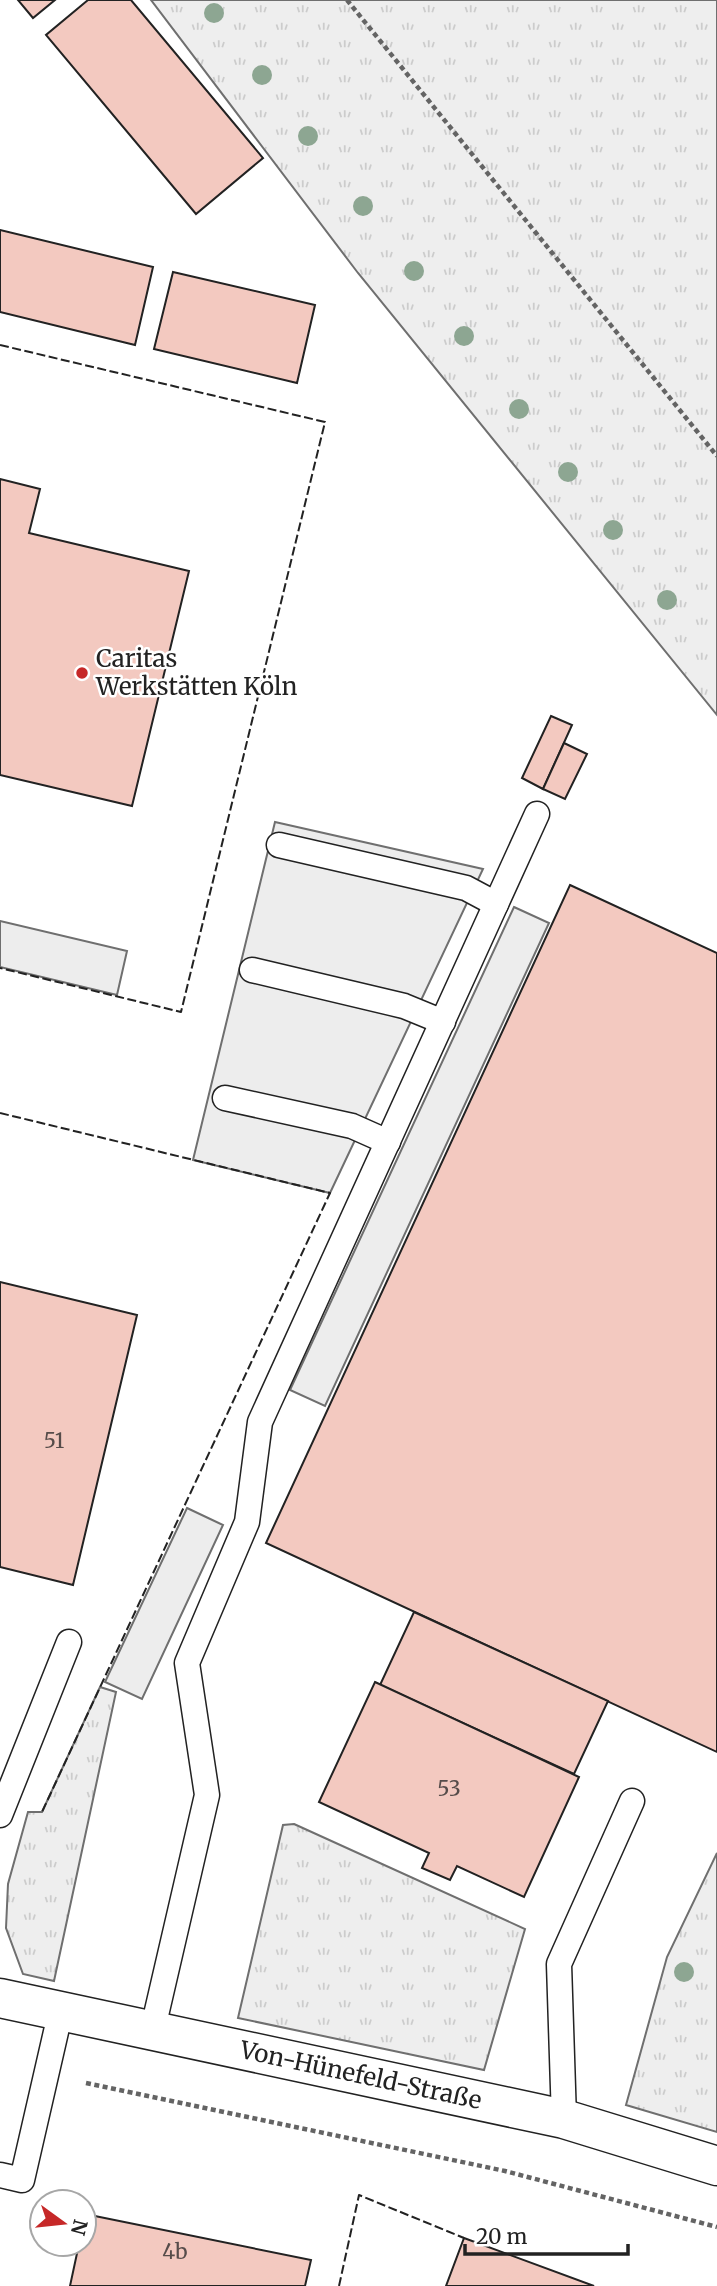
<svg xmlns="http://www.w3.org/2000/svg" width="717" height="2286" font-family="Merriweather,serif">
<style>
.grass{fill:url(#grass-tufts);stroke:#6f6f6f;stroke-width:2}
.parking{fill:#ededed;stroke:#6f6f6f;stroke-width:2}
.building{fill:#f3c9c0;stroke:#222;stroke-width:2}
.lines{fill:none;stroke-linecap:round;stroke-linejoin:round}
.lane-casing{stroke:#222;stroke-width:27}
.street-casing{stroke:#222;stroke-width:41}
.path{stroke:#646464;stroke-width:4.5;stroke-dasharray:5 3.5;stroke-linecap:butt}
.lane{stroke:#fff;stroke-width:24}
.street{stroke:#fff;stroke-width:38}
.fence{stroke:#222;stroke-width:2;stroke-dasharray:9 3.5;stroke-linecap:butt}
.tree{fill:#8da692}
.poi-dot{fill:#c62828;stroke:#fff;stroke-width:2.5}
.labels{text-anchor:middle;stroke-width:5;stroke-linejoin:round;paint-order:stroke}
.number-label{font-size:21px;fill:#564c4a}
.poi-label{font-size:24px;fill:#222;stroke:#fff;text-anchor:start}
.street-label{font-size:24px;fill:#222;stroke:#fff}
</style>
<defs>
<pattern id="grass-tufts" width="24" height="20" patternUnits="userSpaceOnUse" patternTransform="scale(1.75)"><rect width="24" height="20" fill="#eee"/><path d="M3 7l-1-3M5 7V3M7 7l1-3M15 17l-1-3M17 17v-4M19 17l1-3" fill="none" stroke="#ccc"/></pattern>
</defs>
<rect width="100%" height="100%" fill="#fff"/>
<g class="grass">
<polygon points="151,0 717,0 717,715 358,273"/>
<polygon points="100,1687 116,1692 54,1981 23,1974 6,1928 8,1884 28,1812 42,1812"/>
<polygon points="294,1824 525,1929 484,2070 238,2018 283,1825"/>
<polygon points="717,1853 717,2132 626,2105 667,1957"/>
</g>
<g class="parking">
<polygon points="275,822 483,869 330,1193 193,1160"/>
<polygon points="514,907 549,923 325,1406 290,1390"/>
<polygon points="0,921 127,951 117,995 0,967"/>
<polygon points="187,1508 223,1525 142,1699 105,1682"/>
</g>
<g class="building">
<polygon points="18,0 55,0 33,18"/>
<polygon points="88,0 131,0 263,158 196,214 46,35"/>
<polygon points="0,230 153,267 135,345 0,312"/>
<polygon points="173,272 315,305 297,383 154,349"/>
<polygon points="0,479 40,489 29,533 189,571 132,806 0,775"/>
<polygon points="551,716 572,725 543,789 522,778"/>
<polygon points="564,743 587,754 565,799 543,789"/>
<polygon points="570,885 717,953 717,1752 266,1543"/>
<polygon points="0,1282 137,1315 73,1585 0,1567"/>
<polygon points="414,1612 608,1701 574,1774 380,1685"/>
<polygon points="375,1682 579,1777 524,1897 457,1866 450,1880 422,1868 429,1853 319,1802"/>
<polygon points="85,2214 311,2260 305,2286 70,2286 79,2244 84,2244"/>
<polygon points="464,2238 594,2286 446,2286"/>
</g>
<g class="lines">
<defs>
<g id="lane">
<polyline points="279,845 466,888 496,904"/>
<polyline points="252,970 404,1006 443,1022"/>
<polyline points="225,1098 352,1126 388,1142"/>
<polyline points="0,1815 69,1642"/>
<polyline points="153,2028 207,1795 187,1663 247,1522 260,1422 537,814"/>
<polyline points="564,2119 559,1964 632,1801"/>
<polyline points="0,2175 22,2180 61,2010"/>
</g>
<g id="street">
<path id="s1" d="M0 1998 564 2119 717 2166"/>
</g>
</defs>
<use href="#lane" class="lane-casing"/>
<use href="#street" class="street-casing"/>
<g class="path">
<polyline points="347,0 717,456"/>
<polyline points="86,2083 505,2171 717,2227"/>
</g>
<use href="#lane" class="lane"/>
<use href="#street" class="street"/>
<g class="fence">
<polyline points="0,345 325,422 181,1012 0,968"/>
<polyline points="0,1113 330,1193 42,1812"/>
<polyline points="339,2286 359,2195 464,2238"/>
</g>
</g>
<g class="tree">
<circle cx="214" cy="13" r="10"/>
<circle cx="262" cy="75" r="10"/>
<circle cx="308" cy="136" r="10"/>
<circle cx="363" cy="206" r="10"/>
<circle cx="414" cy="271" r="10"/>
<circle cx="464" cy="336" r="10"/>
<circle cx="519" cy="409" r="10"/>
<circle cx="568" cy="472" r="10"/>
<circle cx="613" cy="530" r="10"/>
<circle cx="667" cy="600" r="10"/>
<circle cx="684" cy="1972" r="10"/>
</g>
<circle class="poi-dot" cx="82" cy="673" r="7"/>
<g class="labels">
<g class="number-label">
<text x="54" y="1448">51</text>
<text x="449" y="1796">53</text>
<text x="175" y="2259">4b</text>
</g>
<g class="poi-label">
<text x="96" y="667">Caritas<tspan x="96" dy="28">Werkstätten Köln</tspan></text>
</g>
<g class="street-label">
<text dy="8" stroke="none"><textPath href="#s1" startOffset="369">Von-Hünefeld-Straße</textPath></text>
</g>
</g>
<g transform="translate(63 2223) rotate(105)"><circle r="33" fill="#ffffff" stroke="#a7a7a7" stroke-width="2"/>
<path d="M0-5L12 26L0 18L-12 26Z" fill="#c62828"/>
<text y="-10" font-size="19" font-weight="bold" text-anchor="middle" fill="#222222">N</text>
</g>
<path d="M465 2244v10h163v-10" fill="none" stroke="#222222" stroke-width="3.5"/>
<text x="476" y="2244" font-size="21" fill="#222222" stroke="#ffffff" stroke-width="5" paint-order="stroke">20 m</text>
</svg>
